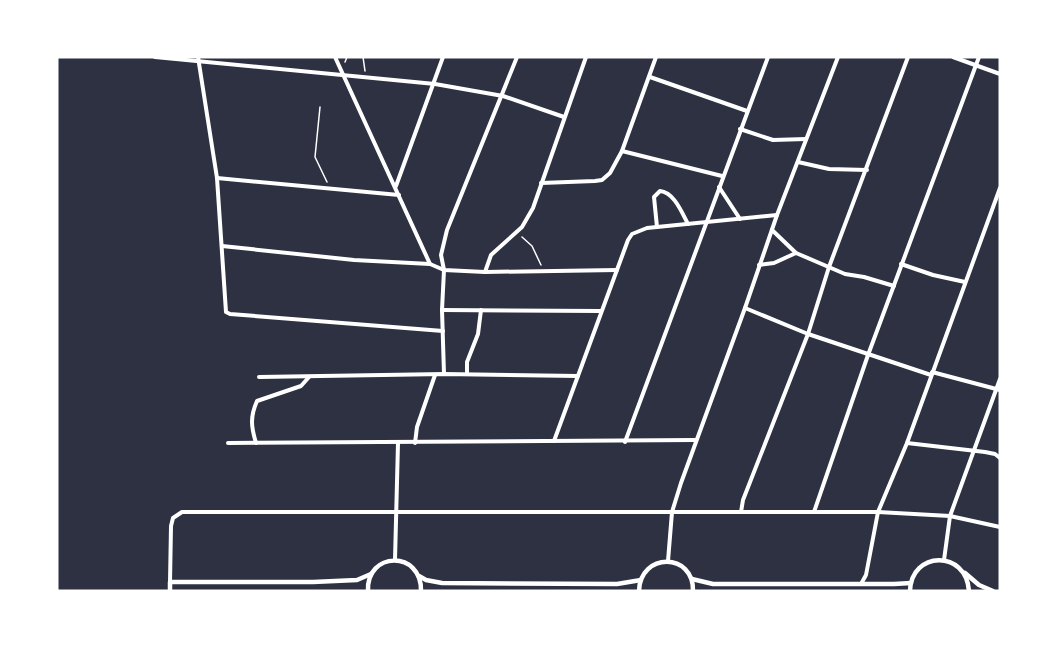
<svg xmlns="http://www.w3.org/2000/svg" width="1057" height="648" font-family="Roboto,sans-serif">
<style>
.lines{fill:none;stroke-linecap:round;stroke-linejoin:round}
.path{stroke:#fff;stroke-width:1.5}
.minor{stroke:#fff;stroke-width:4}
.tertiary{stroke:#fff;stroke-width:4.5}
</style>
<rect width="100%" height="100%" fill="#2d3142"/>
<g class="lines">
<g class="path">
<polyline points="363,57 365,71"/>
<polyline points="345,62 347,57"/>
<polyline points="320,107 315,157 327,182"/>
<polyline points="522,237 532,246 541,265"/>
</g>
<g class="minor">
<polyline points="155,57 435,84 503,96 564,117"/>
<polyline points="198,57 217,178 226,312 230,314 443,331"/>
<polyline points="335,57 430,264"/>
<polyline points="953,57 1000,74"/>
<polyline points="650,77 747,111"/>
<polyline points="740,129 773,140 806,139"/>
<polyline points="622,151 722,176"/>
<polyline points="798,162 829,169 867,170"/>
<polyline points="217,178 399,195"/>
<polyline points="541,183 595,181 602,180 610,173 622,151 656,57"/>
<polyline points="396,186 443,57"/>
<polyline points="719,187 740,219"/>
<path d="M657 227 654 197 660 191C674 192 682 213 688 224"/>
<polyline points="772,230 796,253 845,274 864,277 894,286"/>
<polyline points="222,246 354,260 430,264 444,270 485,272 617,270"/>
<polyline points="901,264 933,275 965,282"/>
<polyline points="759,265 774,263 796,253"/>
<polyline points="485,272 491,255 522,227 533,208 586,57"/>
<polyline points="745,308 808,334 931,375"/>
<polyline points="442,310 601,311"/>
<polyline points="932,372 1000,390"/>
<polyline points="444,374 442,310 444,270 441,255 447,230 517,57"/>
<polyline points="467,374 467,362 478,334 481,310"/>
<polyline points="259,377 444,374 578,376"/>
<polyline points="554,441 628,240 632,234 647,228 777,215"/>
<polyline points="625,442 768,57"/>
<polyline points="228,443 696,440"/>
<path d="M256 443C251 426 250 417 257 401L301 386 309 377"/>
<polyline points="415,443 417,427 435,375"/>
<polyline points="907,443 985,452 995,454 1000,458"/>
<polyline points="741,512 743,500 808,334 829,267 908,57"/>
<polyline points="814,512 868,355 979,57"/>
<polyline points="395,560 398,443"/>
<polyline points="944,560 950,516 1000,379"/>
<polyline points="668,561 672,512 681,483 745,308 777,215 838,57"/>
<polyline points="170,582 171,526 173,518 182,512 878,512 950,516 1000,527"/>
<polyline points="861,584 866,575 878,512 907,443 1000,188"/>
</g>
<g class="tertiary">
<polyline points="965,573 979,585 993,591"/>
<polyline points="419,576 426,580 442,583 617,584 641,580"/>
<polyline points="692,579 713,584 894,584 911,583"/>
<polyline points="170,591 170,582 313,582 357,580 371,574"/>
<path d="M368 591C366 551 422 550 421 591"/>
<path d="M639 591C640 552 694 552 693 591"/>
<path d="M910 591C911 551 966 549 969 591"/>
</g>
</g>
<rect width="1057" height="648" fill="none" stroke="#ffffff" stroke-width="117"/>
</svg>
